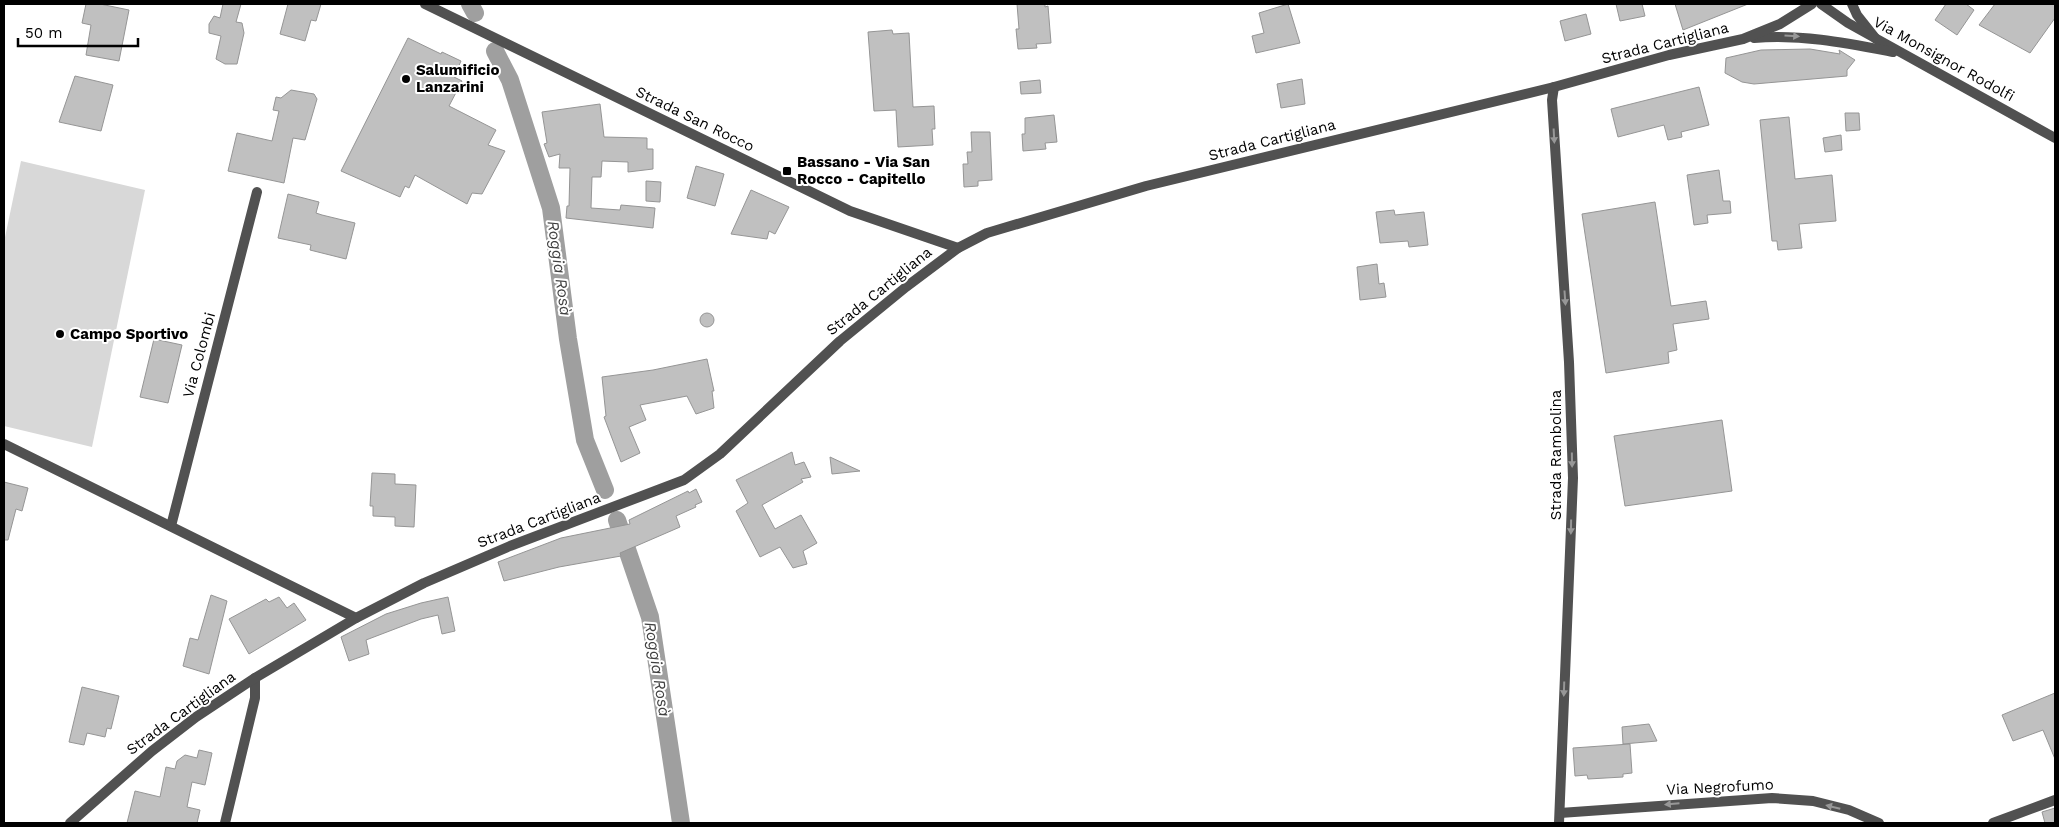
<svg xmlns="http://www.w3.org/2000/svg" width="2059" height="827" font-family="'Work Sans',sans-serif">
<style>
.green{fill:#d8d8d8}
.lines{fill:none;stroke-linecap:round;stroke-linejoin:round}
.canal{stroke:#9f9f9f;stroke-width:18}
.building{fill:#c0c0c0;stroke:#959595}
.minor{stroke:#515151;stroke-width:10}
.tertiary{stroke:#515151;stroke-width:10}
.oneway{fill:#979797}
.poi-dot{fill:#000;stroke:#fff;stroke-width:2}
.labels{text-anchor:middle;stroke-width:4;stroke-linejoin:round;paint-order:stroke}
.street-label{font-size:15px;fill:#000;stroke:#fff}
.poi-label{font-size:15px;font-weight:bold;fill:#000;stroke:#fff;text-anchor:start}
.water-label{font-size:16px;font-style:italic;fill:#404040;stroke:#fff}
</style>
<rect width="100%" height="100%" fill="#fff"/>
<polygon class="green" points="21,161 145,190 92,447 4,426 4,242"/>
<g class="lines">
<g class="canal">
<polyline points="470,4 475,13"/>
<polyline points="495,51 510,80 551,208 568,339 585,440 605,490"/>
<polyline points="617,520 650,617 681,823"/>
</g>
</g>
<g class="building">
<polygon points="86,4 100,4 129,10 119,61 86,55 91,25 82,23"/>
<polygon points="223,4 241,4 236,22 242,23 244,33 237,64 225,64 216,59 221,36 209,33 209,24 214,16 220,18"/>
<polygon points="288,4 321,4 316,21 311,20 305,41 280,34"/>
<polygon points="1017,4 1045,4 1045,7 1048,6 1051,43 1036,44 1037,48 1018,49 1016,29 1019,29"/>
<polygon points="1288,4 1300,43 1256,53 1252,36 1264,33 1259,13"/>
<polygon points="1616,4 1642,4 1645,16 1620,21"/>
<polygon points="1675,4 1748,4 1683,30"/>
<polygon points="1946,4 1966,4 1974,10 1957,35 1935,20"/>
<polygon points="1995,4 2055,4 2055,18 2030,53 1979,25"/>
<polygon points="1586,14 1591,34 1565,41 1560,21"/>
<polygon points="892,30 893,34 909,33 913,107 934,106 935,129 932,129 933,145 898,147 896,110 874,111 868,32"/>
<polygon points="408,38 441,54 442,52 461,61 454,77 462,81 449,106 496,130 488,145 505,151 482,194 472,193 467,204 415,175 409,188 405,186 400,197 341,171"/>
<polygon points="1810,49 1840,54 1839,50 1855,60 1847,70 1847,76 1754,84 1742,82 1725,73 1726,58 1761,50"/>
<polygon points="75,76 113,85 101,131 59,122"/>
<polygon points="1302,79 1305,104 1281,108 1277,84"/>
<polygon points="1040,80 1041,93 1021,94 1020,82"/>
<polygon points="1699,87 1709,125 1681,132 1682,137 1668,140 1664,125 1618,137 1611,109"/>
<polygon points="291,90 314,94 317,99 305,140 293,138 284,183 228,171 237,133 272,141 279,111 273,110 276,97 281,98"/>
<polygon points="600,104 604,137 647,138 647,149 653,149 653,169 628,172 628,162 602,161 601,177 592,177 591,208 620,210 621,205 655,208 653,228 566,218 567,206 569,206 570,168 559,168 560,154 549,157 544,144 547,143 542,112"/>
<polygon points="1845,113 1859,113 1860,130 1846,131"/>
<polygon points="1054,115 1057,142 1045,143 1046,149 1023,151 1022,134 1025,134 1025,118"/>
<polygon points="1789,117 1795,179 1832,175 1836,221 1799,224 1802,248 1778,250 1777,241 1772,241 1760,120"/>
<polygon points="971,132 990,132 992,180 978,181 978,186 964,187 963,164 968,164 967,152 972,152"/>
<polygon points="1841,135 1842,150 1825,152 1823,138"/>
<polygon points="696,166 724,174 715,206 687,198"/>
<polygon points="1719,170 1723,201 1730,201 1731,213 1707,215 1708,223 1694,225 1687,175"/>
<polygon points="646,181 661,182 660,202 646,201"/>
<polygon points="751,190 789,207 775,234 769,231 767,239 731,234"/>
<polygon points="288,194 319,202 316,213 322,215 355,223 346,259 310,250 311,245 278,238"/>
<polygon points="1655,202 1671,306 1706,301 1709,319 1673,324 1677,350 1668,352 1669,363 1606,373 1582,214"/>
<polygon points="1394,210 1395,215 1424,212 1428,245 1409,247 1408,241 1380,243 1376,212"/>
<polygon points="1377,264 1379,284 1384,283 1386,297 1360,300 1357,267"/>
<circle cx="707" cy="320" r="7"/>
<polygon points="154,339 182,345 168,403 140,397"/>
<polygon points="707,359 714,391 712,391 714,408 696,414 687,396 640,405 646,420 629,427 640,453 621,462 604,417 606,416 602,377 653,370"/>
<polygon points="1722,420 1732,491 1625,506 1614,436"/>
<polygon points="792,452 795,465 804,462 811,477 801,479 803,482 762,505 775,529 801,515 817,543 803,551 807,564 793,568 780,547 760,557 736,511 748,503 736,480"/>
<polygon points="830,457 860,471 832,474"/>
<polygon points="372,473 395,474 395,484 416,485 414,527 395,526 395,517 373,516 373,506 370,506"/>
<polygon points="4,482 28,488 22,511 16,509 8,540 4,540"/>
<polygon points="696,489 702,502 695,505 696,507 676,516 680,527 620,553 621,556 559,567 504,581 498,562 561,538 630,524 629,520 688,491 689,493"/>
<polygon points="211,595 227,601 209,674 183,666 190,638 198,640"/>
<polygon points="279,597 287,608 294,603 306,620 249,654 229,619 266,599 269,602"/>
<polygon points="448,597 455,631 442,634 438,615 421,619 366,640 369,654 349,661 341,637 386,614 421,603"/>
<polygon points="82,687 119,696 111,729 107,728 105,737 87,733 84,745 69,742"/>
<polygon points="2055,693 2055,759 2043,730 2013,741 2002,715"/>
<polygon points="1649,724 1657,741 1623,744 1622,727"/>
<polygon points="1630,744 1632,773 1623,774 1623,777 1588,779 1587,775 1575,776 1573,748"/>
<polygon points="199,750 212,753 205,785 192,782 187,807 200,810 197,823 127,823 135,791 160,797 166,767 175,769 177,761 185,755 197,758"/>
<polygon points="2055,808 2055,823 2045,823 2042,812"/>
</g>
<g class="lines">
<g class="minor">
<polyline points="425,4 850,211 958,248"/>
<polyline points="1852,4 1857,15 1876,39"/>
<polyline points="1554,87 1552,100 1569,362 1573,478 1559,823"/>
<polyline points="4,444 356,618"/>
<polyline points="171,526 257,192"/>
<polyline points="1560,813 1772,798 1813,801 1849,810 1879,823"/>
<polyline points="225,823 255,698 255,678"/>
<polyline points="1993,823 2055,800"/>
</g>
<g class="tertiary">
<polyline points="1821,4 1848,23 2055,138"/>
<path d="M1754 38C1802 34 1846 43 1893 52"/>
<polyline points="70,823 152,751 196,717 255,678 356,618 424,583 510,546 684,480 720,454 840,341 906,287 958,248 987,233 1146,186 1554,87 1669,55 1743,39 1780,24 1812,4"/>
</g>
</g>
<defs><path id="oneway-solid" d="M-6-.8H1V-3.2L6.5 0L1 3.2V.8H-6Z" transform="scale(1.25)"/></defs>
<g class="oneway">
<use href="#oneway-solid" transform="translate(1792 36) rotate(3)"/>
<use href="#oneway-solid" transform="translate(1554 136) rotate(87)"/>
<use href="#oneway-solid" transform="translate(1565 298) rotate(86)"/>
<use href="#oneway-solid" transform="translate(1572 460) rotate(89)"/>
<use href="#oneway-solid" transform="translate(1571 527) rotate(91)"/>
<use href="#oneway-solid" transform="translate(1564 689) rotate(92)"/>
<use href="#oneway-solid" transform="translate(1672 804) rotate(175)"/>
<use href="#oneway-solid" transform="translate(1833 807) rotate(-166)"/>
</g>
<g class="poi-dot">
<circle cx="406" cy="79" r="5"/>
<rect x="782" y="166" width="10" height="10" rx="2.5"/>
<circle cx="60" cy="334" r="5"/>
</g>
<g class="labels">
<g class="street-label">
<text transform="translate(1665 43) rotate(-14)" y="5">Strada Cartigliana</text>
<text transform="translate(1944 59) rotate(29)" y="5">Via Monsignor Rodolfi</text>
<text transform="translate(695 119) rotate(26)" y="5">Strada San Rocco</text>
<text transform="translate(1272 140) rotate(-14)" y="5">Strada Cartigliana</text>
<text transform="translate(879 291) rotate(-39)" y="5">Strada Cartigliana</text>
<text transform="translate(199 355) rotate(-75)" y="5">Via Colombi</text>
<text transform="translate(1556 455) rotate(-90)" y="5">Strada Rambolina</text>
<text transform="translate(539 520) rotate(-21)" y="5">Strada Cartigliana</text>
<text transform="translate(181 713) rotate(-36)" y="5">Strada Cartigliana</text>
<text transform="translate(1720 787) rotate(-3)" y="5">Via Negrofumo</text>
</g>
<g class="poi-label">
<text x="416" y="75">Salumificio<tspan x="416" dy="17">Lanzarini</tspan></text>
<text x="797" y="167">Bassano - Via San<tspan x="797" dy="17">Rocco - Capitello</tspan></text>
<text x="70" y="339">Campo Sportivo</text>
</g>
<g class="water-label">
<text transform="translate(560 268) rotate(82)" y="6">Roggia Rosà</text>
<text transform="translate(658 669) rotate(81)" y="6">Roggia Rosà</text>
</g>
</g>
<rect width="2059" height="827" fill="none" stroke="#000000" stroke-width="10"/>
<path d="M18 38v8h120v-8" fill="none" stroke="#000000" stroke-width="2.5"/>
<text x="25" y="38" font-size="15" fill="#000000" stroke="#ffffff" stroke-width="4" paint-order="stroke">50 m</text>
</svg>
